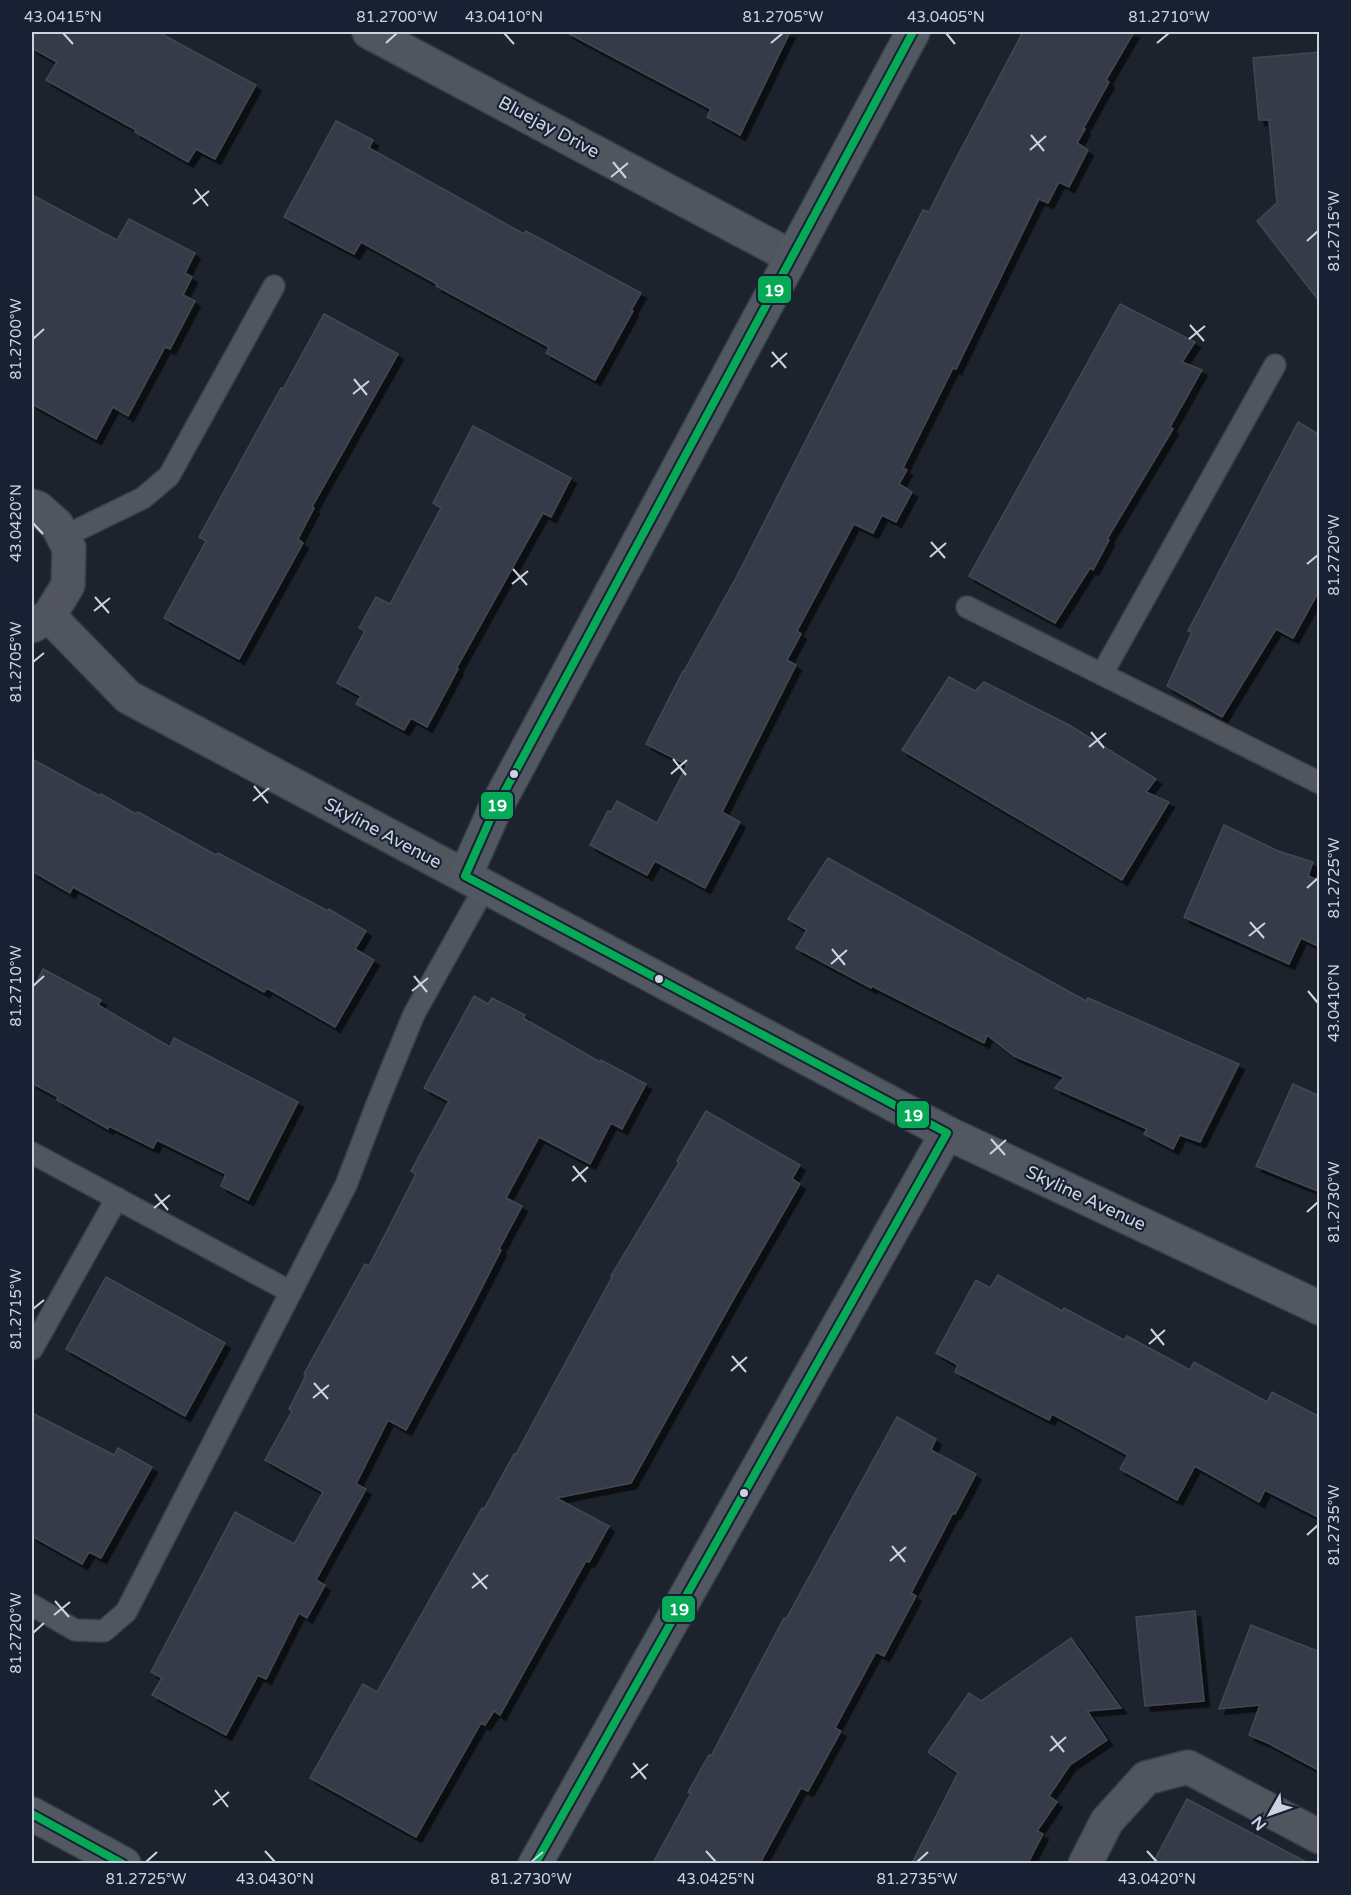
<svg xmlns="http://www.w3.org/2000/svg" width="1351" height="1895" font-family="'Varela Round',sans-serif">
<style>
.building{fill:#343b4a;stroke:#424850;stroke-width:1.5;filter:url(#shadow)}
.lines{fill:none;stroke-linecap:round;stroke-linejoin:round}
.lane-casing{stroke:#383d46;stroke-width:24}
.street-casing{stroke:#383d46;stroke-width:36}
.secondary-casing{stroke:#383d46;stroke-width:36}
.lane{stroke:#51555d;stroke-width:21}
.street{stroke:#51555d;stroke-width:33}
.secondary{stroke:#525861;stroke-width:33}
.bus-1-casing{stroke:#172133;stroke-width:12}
.bus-1{stroke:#06aa56;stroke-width:8}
.ticks{fill:none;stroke:#cdd4e0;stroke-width:2}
.bus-dot{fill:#cdd4e0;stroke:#172133;stroke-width:2}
.labels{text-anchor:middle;stroke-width:4.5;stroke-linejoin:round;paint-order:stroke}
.street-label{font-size:18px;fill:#cdd4e0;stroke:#172133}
.line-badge{stroke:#172133;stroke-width:2}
.badge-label{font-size:16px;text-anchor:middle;font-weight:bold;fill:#fff}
.neatline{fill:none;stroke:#cdd4e0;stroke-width:2}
.ticks-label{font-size:15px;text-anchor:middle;fill:#cdd4e0}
</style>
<defs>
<filter id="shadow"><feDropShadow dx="5.5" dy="5.5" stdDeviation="0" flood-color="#0009"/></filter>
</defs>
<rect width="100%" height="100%" fill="#1d232d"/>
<g class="building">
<polygon points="32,32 158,32 256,85 215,159 196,149 188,162 135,132 136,130 46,80 57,62 32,48"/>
<polygon points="566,32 790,32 740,135 707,117 711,109"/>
<polygon points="1023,32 1134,32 1106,80 1109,82 1083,129 1085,129 1077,143 1088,150 1069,187 1059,182 1048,203 1039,199 956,369 953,368 903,468 907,470 899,484 912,492 896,522 882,515 873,533 854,524 797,631 801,634 787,660 796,665 722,812 740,822 705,888 655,861 647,875 590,845 608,811 611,812 617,801 657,823 687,765 646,744 683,671 684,671 738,574 923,210 929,212 950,170"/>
<polygon points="1320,52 1320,302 1257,221 1277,203 1269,120 1259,120 1253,58"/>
<polygon points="336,121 373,140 369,148 524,234 526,231 641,293 631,310 633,311 595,380 546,353 549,347 436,286 437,284 361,242 354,254 284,217"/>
<polygon points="32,195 117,240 129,219 195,253 185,273 192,277 183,295 195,301 170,349 165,347 128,416 113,407 96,439 32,404"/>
<polygon points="1120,304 1195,342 1182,362 1202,370 1170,427 1173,429 1107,539 1109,540 1093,570 1090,568 1055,623 969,576"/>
<polygon points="324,314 398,354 312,507 314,508 298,539 303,543 239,659 164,618 206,541 199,537 281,388 283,389"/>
<polygon points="1298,422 1320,435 1320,589 1293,638 1276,629 1222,717 1167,686 1192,632 1188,631"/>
<polygon points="473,426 571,478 551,517 543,513 456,669 458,669 427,727 411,718 404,730 356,704 361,696 337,683 365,631 359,628 376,597 390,604 441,508 433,503"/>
<polygon points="949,677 975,691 984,682 1069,725 1156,779 1146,792 1169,802 1122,880 902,750"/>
<polygon points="32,759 100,796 101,794 136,814 138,812 216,855 218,853 328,911 329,909 366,931 355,949 374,960 335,1027 267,988 264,992 73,887 70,893 32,871"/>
<polygon points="1224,825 1278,851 1313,862 1308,876 1320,881 1320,947 1301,938 1289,964 1184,917"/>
<polygon points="828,858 1086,1001 1088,998 1239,1064 1200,1142 1180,1135 1173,1149 1144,1134 1147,1129 1055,1088 1064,1077 1014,1056 987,1035 984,1043 872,986 871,988 796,948 807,930 788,919"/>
<polygon points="43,969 101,1000 98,1005 170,1047 174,1038 298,1102 248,1200 221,1186 226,1174 157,1140 153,1148 109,1126 108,1129 57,1100 58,1097 32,1083 32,991"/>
<polygon points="474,996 488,1004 492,998 525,1015 523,1018 600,1062 601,1060 646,1084 622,1129 611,1123 590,1164 539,1137 506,1198 522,1206 499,1249 501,1250 471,1309 406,1430 388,1420 356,1484 366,1489 316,1580 325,1585 307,1618 299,1613 266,1679 258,1675 226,1735 152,1695 162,1678 151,1672 235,1512 294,1544 323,1492 265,1460 292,1411 289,1409 306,1375 304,1374 365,1264 369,1266 416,1174 411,1171 449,1101 424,1088"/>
<polygon points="1293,1084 1320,1096 1320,1192 1256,1166"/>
<polygon points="706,1111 800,1165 792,1179 800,1184 734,1298 631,1483 556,1498 609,1526 589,1562 586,1561 500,1715 494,1711 485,1725 481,1723 416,1837 310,1778 363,1684 377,1692 482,1508 484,1509 514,1454 516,1454 612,1277 611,1276 679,1163 677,1161"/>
<polygon points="998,1275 1062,1311 1064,1308 1124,1340 1127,1336 1190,1370 1194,1362 1267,1402 1272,1392 1320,1417 1320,1518 1265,1490 1259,1502 1195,1466 1177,1500 1120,1469 1128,1455 1052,1414 1049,1420 955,1372 958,1365 936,1353 976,1280 990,1288"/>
<polygon points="106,1277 225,1343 185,1416 66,1349"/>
<polygon points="32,1413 114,1455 118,1448 152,1467 101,1558 89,1552 82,1564 32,1536"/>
<polygon points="897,1417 936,1439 931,1450 976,1474 955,1514 953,1513 911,1593 916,1596 884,1656 876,1652 835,1728 841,1731 808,1791 801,1788 760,1863 653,1863 691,1793 688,1792 709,1755 711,1756 784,1618 786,1619"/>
<polygon points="1195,1611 1204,1701 1145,1706 1136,1617"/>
<polygon points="1251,1625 1320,1652 1320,1771 1268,1743 1249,1735 1260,1705 1219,1709"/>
<polygon points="1071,1638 1121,1708 1087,1711 1107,1740 1070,1765 1049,1796 1057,1802 1037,1831 1043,1834 1028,1863 912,1863 958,1773 928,1752 969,1693 981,1701"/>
<polygon points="1187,1799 1308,1863 1153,1863"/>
</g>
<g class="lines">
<defs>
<g id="lane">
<polyline points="63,537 143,498 169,476 274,286"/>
<polyline points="967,607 1320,783"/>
<polyline points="1102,674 1275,365"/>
<polyline points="32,1153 291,1292"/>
<polyline points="32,1349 117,1198"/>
<polyline points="32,1605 75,1630 104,1631 126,1612 346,1185 377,1104 414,1014 485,887"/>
</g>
<g id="street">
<polyline points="369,32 792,257"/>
<polyline points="32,506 38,508 57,525 69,548 68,585 49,616 32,626"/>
<polyline points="49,616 128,697 465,876"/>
<polyline points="1085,1864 1107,1821 1146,1778 1188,1767 1320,1837"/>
</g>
<g id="secondary">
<polyline points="913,32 493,813 465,876 947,1133 1320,1308"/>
<polyline points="32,1814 124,1864"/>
<polyline points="535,1864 947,1133"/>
</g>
</defs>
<use href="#lane" class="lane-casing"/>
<use href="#street" class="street-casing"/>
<use href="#secondary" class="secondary-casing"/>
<use href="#lane" class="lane"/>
<use href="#street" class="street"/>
<use href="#secondary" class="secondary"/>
<defs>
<g id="bus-1">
<polyline points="32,1814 123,1864"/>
<polyline points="535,1864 947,1133 465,876 493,813 913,32"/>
</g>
</defs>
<use href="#bus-1" class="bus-1-casing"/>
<use href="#bus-1" class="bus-1"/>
</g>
<path class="ticks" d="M63 33 73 44M504 33 514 44M946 33 955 44M386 43 397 33M771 43 783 33M1157 43 1169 33M1031 135 1044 151M1030 150 1046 136M613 162 626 178M611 177 628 163M195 189 208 206M193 204 209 191M1307 241 1318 231M1190 325 1204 341M33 339 44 329M1189 339 1205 326M772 352 786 368M771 367 787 353M354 379 367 395M353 394 369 381M33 523 43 534M931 542 945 558M930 557 946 543M1307 564 1318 555M513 569 527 585M512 584 528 571M95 597 109 613M94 611 110 598M33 662 44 653M1091 732 1104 748M1089 747 1106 733M673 759 686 775M671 774 687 760M254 786 268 803M253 801 269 788M1307 888 1318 878M1250 922 1264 938M1249 936 1265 923M832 949 845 965M831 964 847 950M414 976 427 992M33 986 44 976M412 991 428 978M1308 991 1318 1003M991 1139 1005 1155M990 1154 1006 1140M573 1166 586 1182M572 1181 588 1167M155 1194 168 1210M154 1208 170 1195M1307 1212 1318 1202M33 1309 44 1300M1151 1329 1164 1345M1149 1344 1165 1330M732 1356 746 1372M731 1371 747 1357M314 1383 328 1399M313 1398 329 1385M1307 1535 1318 1525M892 1546 905 1562M890 1561 906 1547M473 1573 487 1589M472 1588 488 1575M55 1601 69 1617M54 1615 70 1602M33 1633 44 1623M1051 1736 1064 1752M1050 1751 1066 1737M633 1763 646 1779M631 1778 648 1764M215 1790 228 1807M213 1805 229 1792M265 1851 275 1862M706 1851 716 1862M1147 1851 1157 1862M146 1862 157 1852M531 1862 543 1852M917 1862 928 1852"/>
<g class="bus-dot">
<circle cx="514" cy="774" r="5"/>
<circle cx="659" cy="979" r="5"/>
<circle cx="744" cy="1493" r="5"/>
</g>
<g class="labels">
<g class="street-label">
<text transform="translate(549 127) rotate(28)" y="6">Bluejay Drive</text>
<text transform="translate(383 833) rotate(28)" y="6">Skyline Avenue</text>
<text transform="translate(1086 1198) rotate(25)" y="6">Skyline Avenue</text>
</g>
</g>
<g class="line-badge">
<rect x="757" y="275" width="35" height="29" rx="6" fill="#06aa56"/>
<rect x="480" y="791" width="34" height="29" rx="6" fill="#06aa56"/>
<rect x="896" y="1100" width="34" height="29" rx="6" fill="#06aa56"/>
<rect x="661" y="1595" width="35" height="28" rx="6" fill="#06aa56"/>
</g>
<g class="badge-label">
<text x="774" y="296">19</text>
<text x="497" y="811">19</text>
<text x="913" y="1121">19</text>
<text x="679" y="1615">19</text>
</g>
<rect width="1351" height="1895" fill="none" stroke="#172133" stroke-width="66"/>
<g transform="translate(1270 1814) rotate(230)" stroke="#172133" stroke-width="4.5" paint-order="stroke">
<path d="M0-4.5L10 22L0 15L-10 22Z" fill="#cdd4e0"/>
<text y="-9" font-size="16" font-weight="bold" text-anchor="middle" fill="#cdd4e0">N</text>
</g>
<rect x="33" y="33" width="1285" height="1829" class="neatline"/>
<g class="ticks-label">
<text x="63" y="22">43.0415°N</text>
<text x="397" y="22">81.2700°W</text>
<text x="504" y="22">43.0410°N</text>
<text x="783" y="22">81.2705°W</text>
<text x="946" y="22">43.0405°N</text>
<text x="1169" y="22">81.2710°W</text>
<text transform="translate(1334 231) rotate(-90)" y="5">81.2715°W</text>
<text transform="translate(16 339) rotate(-90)" y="5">81.2700°W</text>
<text transform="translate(16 523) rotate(-90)" y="5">43.0420°N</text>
<text transform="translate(1334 555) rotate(-90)" y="5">81.2720°W</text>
<text transform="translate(16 662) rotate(-90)" y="5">81.2705°W</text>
<text transform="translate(1334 878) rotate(-90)" y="5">81.2725°W</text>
<text transform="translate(16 986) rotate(-90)" y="5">81.2710°W</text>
<text transform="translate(1334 1003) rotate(-90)" y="5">43.0410°N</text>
<text transform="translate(1334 1202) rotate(-90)" y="5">81.2730°W</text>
<text transform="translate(16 1309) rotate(-90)" y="5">81.2715°W</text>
<text transform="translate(1334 1525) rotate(-90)" y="5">81.2735°W</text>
<text transform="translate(16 1633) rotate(-90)" y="5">81.2720°W</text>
<text x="146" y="1884">81.2725°W</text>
<text x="275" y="1884">43.0430°N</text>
<text x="531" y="1884">81.2730°W</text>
<text x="716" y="1884">43.0425°N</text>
<text x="917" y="1884">81.2735°W</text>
<text x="1157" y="1884">43.0420°N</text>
</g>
</svg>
